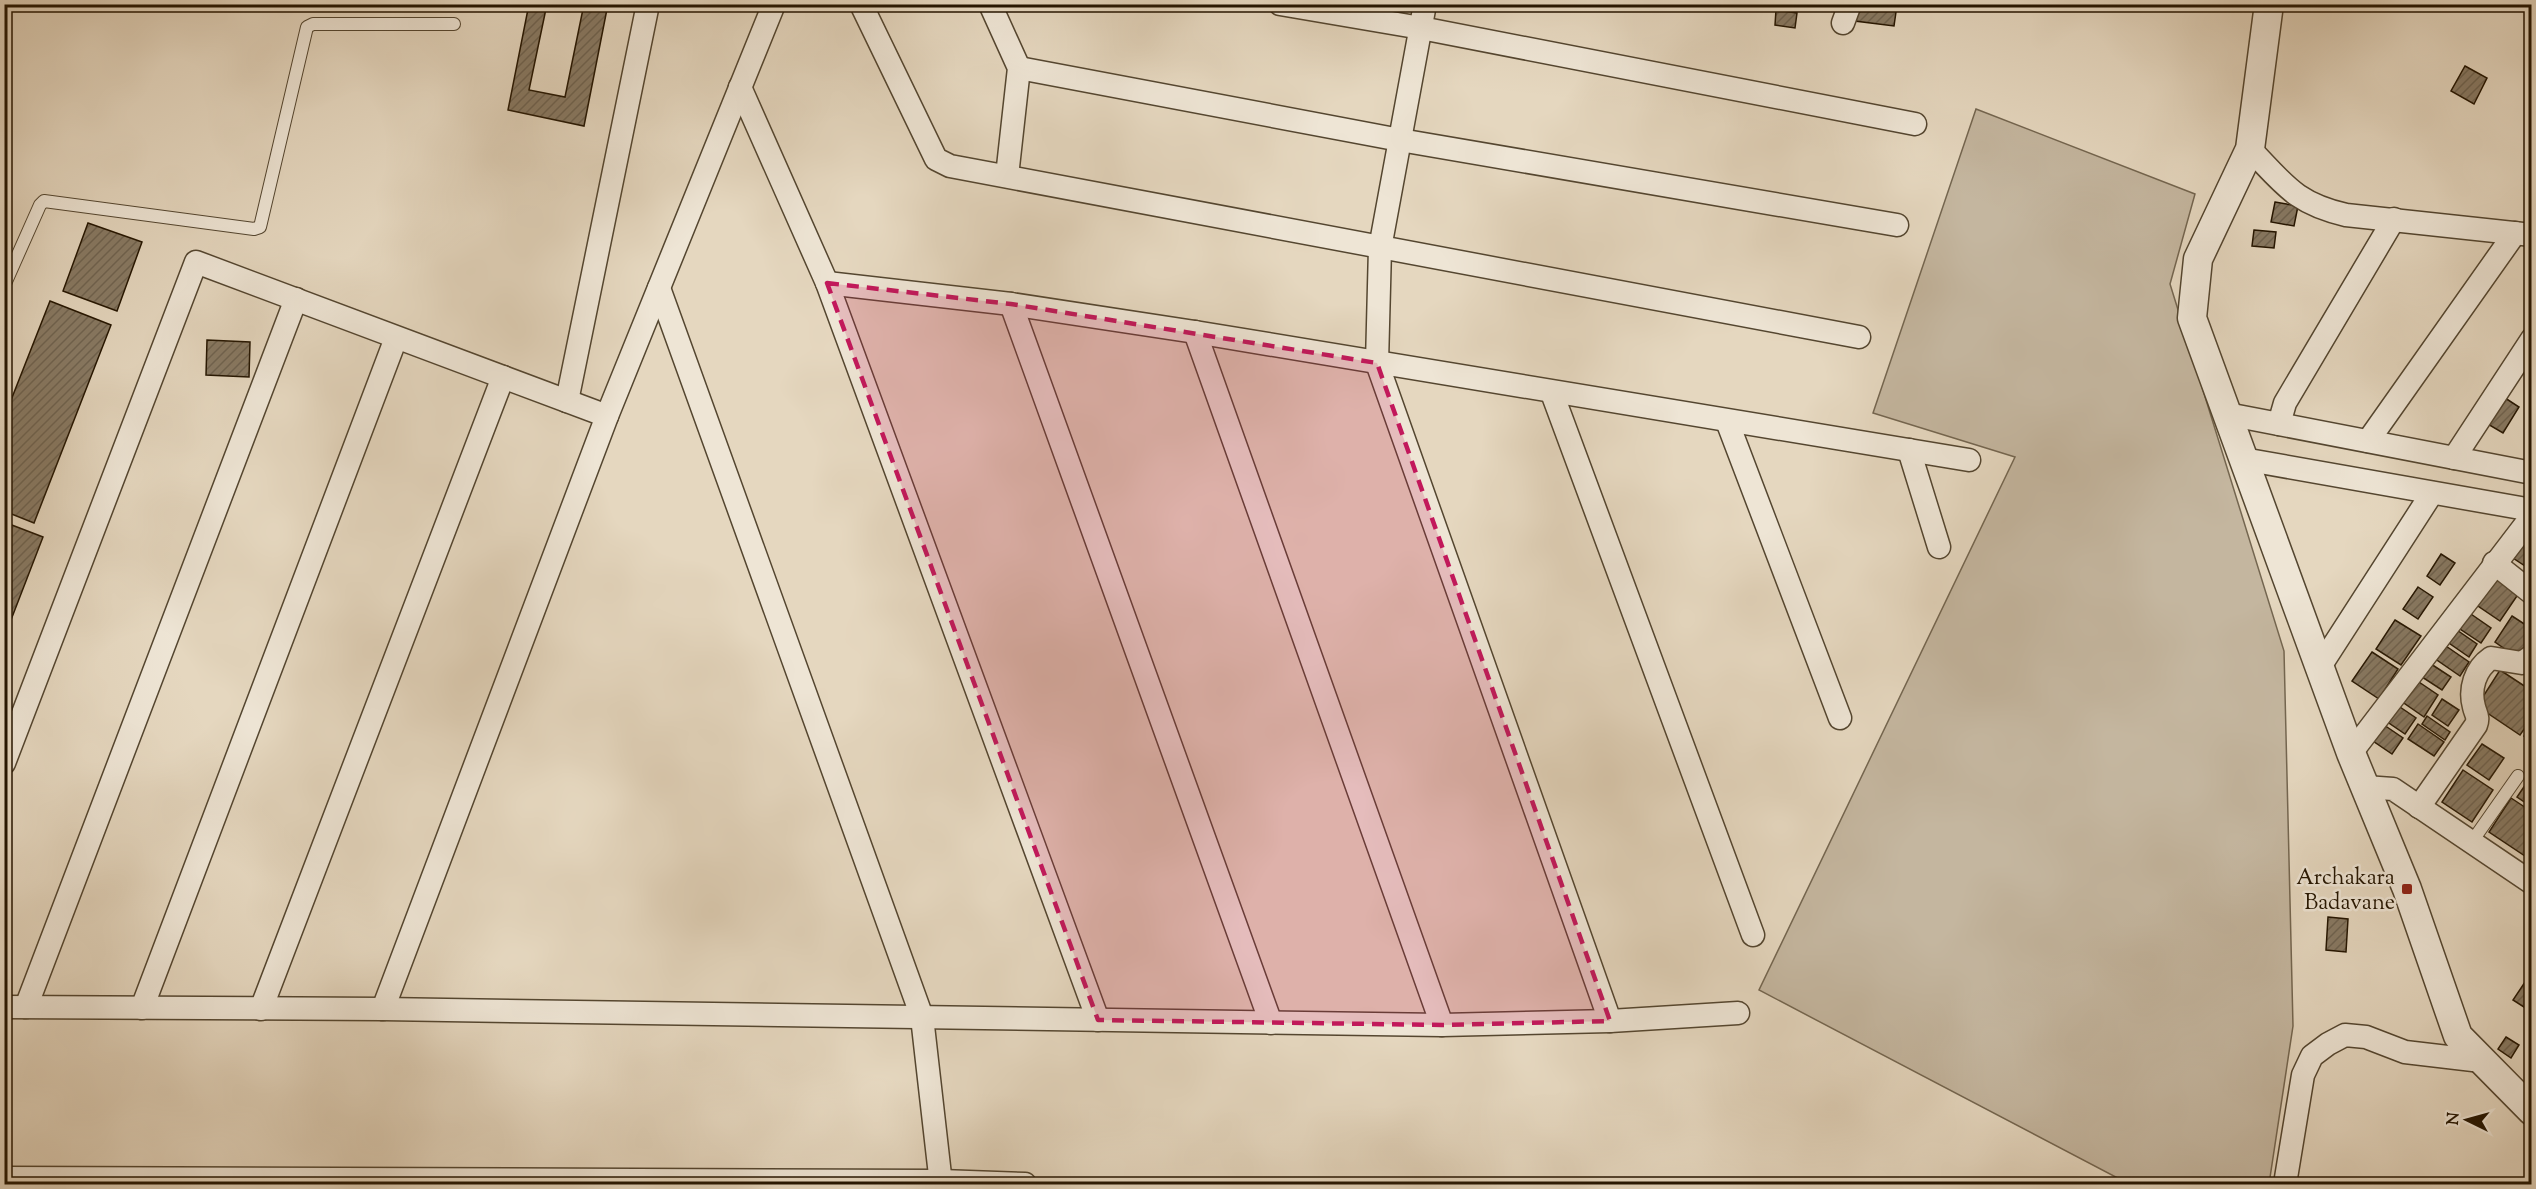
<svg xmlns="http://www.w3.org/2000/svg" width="2536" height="1189" font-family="'Sorts Mill Goudy',serif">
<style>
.green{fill:#c4b69f;stroke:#746650;stroke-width:1.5}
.building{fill:url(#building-hatch);stroke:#241501;stroke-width:1.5}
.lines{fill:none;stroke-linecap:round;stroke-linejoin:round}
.service-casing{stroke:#544630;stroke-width:14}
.minor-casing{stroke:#544630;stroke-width:25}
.tertiary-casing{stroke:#544630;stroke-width:31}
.service{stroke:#eee5d5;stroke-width:12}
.minor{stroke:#eee5d5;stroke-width:22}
.tertiary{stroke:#eee5d5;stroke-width:28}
.marked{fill:#c2185b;fill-opacity:0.2;stroke:#c2185b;stroke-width:4.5;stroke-dasharray:12 8;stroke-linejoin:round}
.poi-dot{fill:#8f2418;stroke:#eee5d5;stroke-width:2}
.labels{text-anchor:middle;stroke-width:5;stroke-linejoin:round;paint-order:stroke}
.poi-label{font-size:22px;fill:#241501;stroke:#eee5d5;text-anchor:end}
</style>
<defs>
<pattern id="building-hatch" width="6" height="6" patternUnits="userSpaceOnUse" patternTransform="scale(1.5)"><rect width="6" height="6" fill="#887a64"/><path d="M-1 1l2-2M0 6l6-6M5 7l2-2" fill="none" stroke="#6f6350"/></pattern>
</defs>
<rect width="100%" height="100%" fill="#e5d7bf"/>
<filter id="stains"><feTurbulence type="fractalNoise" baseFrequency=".00333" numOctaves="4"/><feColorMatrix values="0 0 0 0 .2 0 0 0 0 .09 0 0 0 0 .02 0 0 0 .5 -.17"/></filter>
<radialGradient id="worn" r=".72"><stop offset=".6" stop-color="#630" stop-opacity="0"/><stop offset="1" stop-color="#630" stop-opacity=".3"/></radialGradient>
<polygon class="green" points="1976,109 2195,194 2170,284 2284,651 2293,1026 2269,1184 2129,1184 1759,990 2015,457 1873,413"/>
<g class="building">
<polygon points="529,4 547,4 529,90 565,97 584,4 608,4 584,126 508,110"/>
<polygon points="1858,4 1897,5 1894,26 1855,21"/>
<polygon points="1776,10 1797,13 1795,28 1775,25"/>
<polygon points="2465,66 2487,78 2474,104 2451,91"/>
<polygon points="2275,202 2298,206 2294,226 2271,222"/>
<polygon points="88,223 142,242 117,311 63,291"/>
<polygon points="2254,230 2276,232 2274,248 2252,246"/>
<polygon points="50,301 111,325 34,523 4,511 4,418"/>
<polygon points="207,340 250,342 249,377 206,375"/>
<polygon points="2502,396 2519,407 2503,433 2486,423"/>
<polygon points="4,522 43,537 4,638"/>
<polygon points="2522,538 2532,545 2531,570 2510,556"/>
<polygon points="2441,554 2455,563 2440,585 2427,576"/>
<polygon points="2493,576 2519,593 2500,621 2475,604"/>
<polygon points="2418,587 2433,597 2418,619 2403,609"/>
<polygon points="2468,612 2491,628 2481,643 2457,627"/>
<polygon points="2512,616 2532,629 2532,646 2522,661 2495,642"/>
<polygon points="2395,620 2421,636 2401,665 2376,649"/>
<polygon points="2454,628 2477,644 2469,657 2446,641"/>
<polygon points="2443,644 2469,662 2460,676 2434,658"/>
<polygon points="2372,652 2398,669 2379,699 2352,681"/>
<polygon points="2431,664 2451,677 2442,690 2422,677"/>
<polygon points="2500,670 2532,691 2532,718 2520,735 2477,706"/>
<polygon points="2416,680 2438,695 2424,717 2401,701"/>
<polygon points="2442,699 2459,710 2448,726 2432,715"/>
<polygon points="2397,705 2416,718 2405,734 2386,721"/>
<polygon points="2427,716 2450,732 2445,740 2422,724"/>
<polygon points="2418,724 2444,742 2434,756 2408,739"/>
<polygon points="2384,725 2403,738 2392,754 2373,741"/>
<polygon points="2532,725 2532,742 2524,736"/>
<polygon points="2482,744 2504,758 2489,780 2467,765"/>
<polygon points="2463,770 2493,790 2472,822 2442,802"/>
<polygon points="2532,775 2532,807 2517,797"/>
<polygon points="2511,798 2532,812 2532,847 2525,856 2489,832"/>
<polygon points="2328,917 2348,919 2346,952 2326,950"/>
<polygon points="2525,982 2532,987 2530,1011 2513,1000"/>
<polygon points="2506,1037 2519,1045 2511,1058 2498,1049"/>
</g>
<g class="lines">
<defs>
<g id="service">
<polyline points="4,286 40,205 44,201 254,229 260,227 307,27 313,24 454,24"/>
<polyline points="2471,843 2518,776"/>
</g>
<g id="minor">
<polyline points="861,4 936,159 950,166 1859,337"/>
<polyline points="990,4 1019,68 1007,176"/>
<polyline points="1280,4 1421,28 1915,124"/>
<polyline points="1425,4 1380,248 1377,363 1610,1021"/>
<polyline points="1843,23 1850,4"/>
<polyline points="1019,68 1400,140 1897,225"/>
<polyline points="740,87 827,283 1098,1020"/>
<path d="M2250 149C2285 185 2295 203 2346 215L2532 235"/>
<polyline points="827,283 1011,304 1195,332 1969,460"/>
<polyline points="659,288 922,1017 941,1184"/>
<polyline points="1011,304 1271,1023"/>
<polyline points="1195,332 1442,1025"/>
<polyline points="1552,393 1753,935"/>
<polyline points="567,401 648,4"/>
<polyline points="2227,414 2532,473"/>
<polyline points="1727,421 1840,718"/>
<polyline points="2279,424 2285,403 2394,219"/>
<polyline points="2368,441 2515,233"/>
<polyline points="1909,450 1939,547"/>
<polyline points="2454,458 2532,339"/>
<polyline points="2243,459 2532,510"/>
<polyline points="2494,563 2532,593"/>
<polyline points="2321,665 2432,493"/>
<polyline points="2351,753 2532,516"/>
<polyline points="4,763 196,262 607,416"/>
<polyline points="2365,787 2393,789 2532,883"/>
<path d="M2419 807 2476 725C2479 717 2476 715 2474 707 2469 689 2475 669 2491 658L2522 663 2532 656"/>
<polyline points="4,1007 383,1009 1442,1025 1610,1021 1738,1013"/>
<polyline points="26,1007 296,299"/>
<polyline points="142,1008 396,338"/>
<polyline points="261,1009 503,377"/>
<polyline points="383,1009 607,416 774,4"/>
<polyline points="4,1178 941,1181 1025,1184"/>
<polyline points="2285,1184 2303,1075 2312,1056 2328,1044 2345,1035 2366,1037 2405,1052 2473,1060"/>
</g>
<polyline id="tertiary" points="2269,4 2250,149 2198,259 2192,318 2351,753 2407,889 2458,1036 2532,1111"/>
</defs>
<use href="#service" class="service-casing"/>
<use href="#minor" class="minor-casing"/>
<use href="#tertiary" class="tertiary-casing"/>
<use href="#service" class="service"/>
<use href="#minor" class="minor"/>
<use href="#tertiary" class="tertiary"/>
</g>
<path class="marked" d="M827 283 1011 304 1377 363 1610 1021 1442 1025 1098 1020Z"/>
<rect class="poi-dot" x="2401" y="883" width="12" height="12" rx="3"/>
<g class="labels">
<g class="poi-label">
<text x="2395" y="884">Archakara<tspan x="2395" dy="25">Badavane</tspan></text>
</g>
</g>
<rect width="2536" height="1189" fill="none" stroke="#e5d7bf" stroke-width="24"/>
<rect x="6" y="6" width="2524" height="1177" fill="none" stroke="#241501" stroke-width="3"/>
<rect x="12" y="12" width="2512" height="1165" fill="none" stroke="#241501" stroke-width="1.5"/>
<g transform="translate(2467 1120) rotate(275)" stroke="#eee5d5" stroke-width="4.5" paint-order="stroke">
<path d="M0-4.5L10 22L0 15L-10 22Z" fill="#241501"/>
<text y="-9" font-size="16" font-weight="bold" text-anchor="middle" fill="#241501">N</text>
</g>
<rect width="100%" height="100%" filter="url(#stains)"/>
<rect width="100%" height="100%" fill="url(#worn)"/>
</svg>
